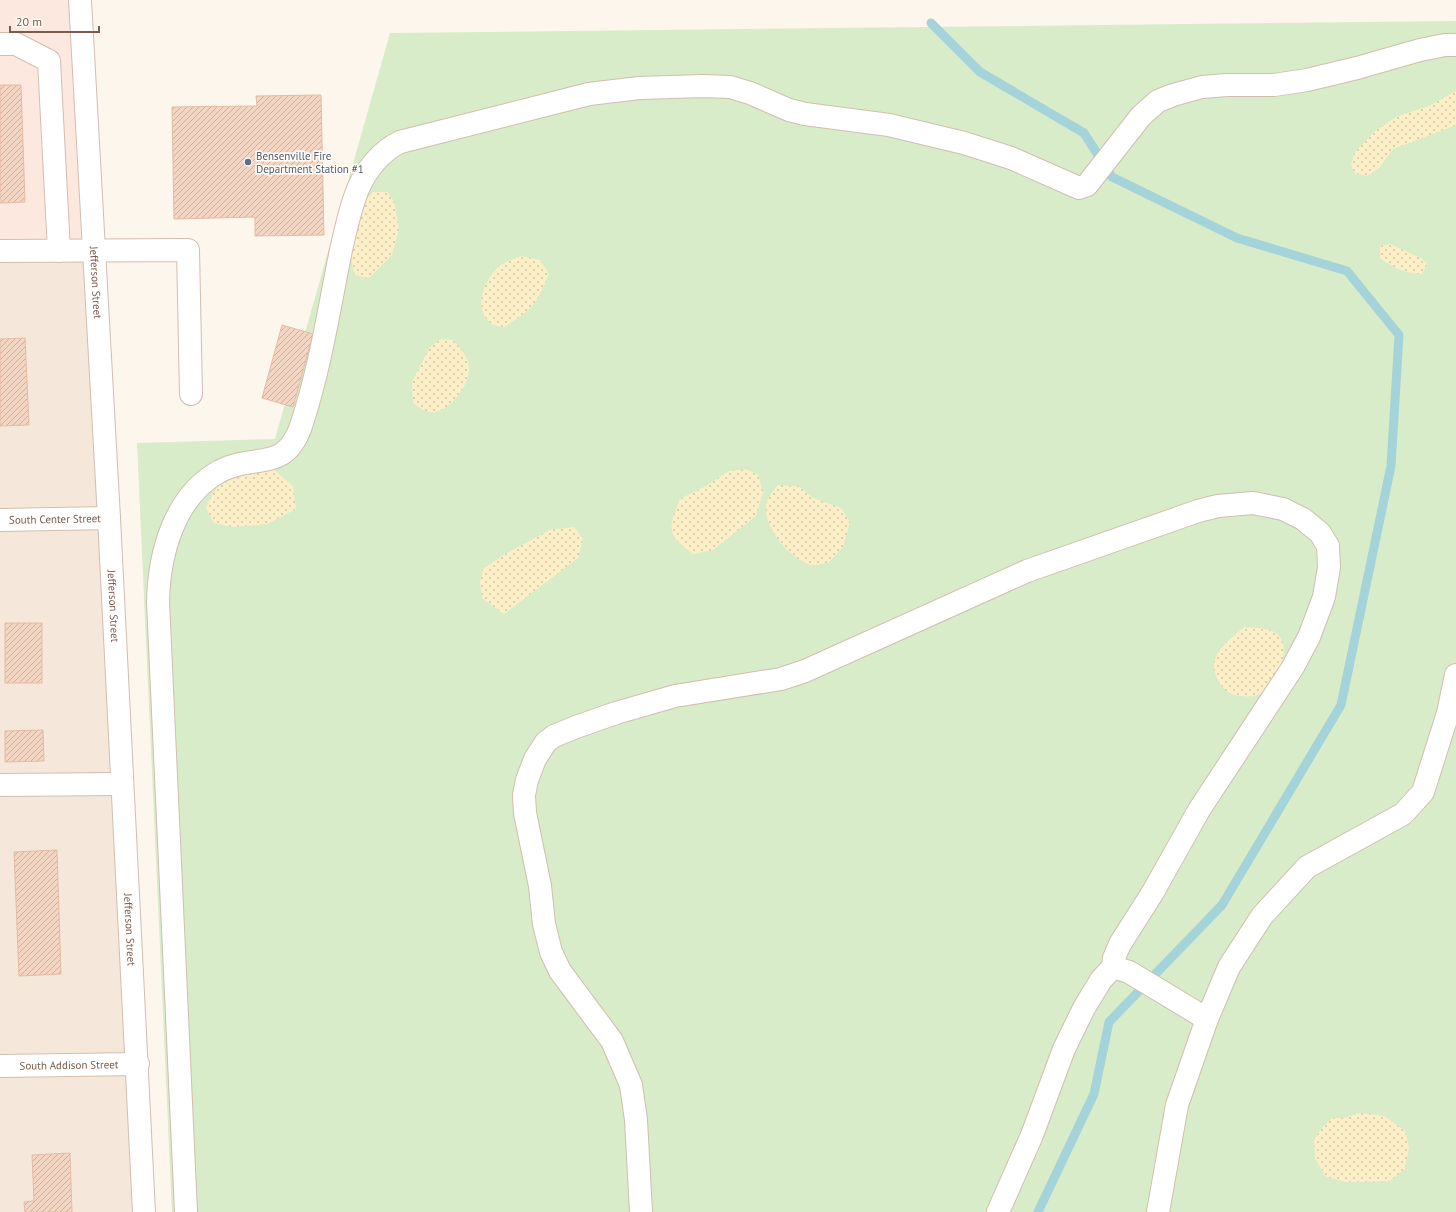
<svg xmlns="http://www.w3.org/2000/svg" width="1456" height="1212" font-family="'PT Sans',sans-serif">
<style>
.residential{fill:#f5e8da}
.commercial{fill:#fde8e0}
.green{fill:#d8ecc9}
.sand{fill:url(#sand-dots)}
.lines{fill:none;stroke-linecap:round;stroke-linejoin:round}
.stream{stroke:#a5d3da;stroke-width:9}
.building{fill:url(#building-hatch);stroke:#e6bba3}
.minor-casing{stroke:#d1beb0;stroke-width:24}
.minor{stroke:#fff;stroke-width:22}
.service-dot{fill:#5c6f8a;stroke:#fffaf3;stroke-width:1.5}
.labels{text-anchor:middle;stroke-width:3.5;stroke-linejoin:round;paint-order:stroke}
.service-label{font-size:11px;fill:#4e5e75;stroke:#fffaf3;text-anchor:start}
.street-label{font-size:11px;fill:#7a5c4d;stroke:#fffaf3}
</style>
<defs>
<pattern id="sand-dots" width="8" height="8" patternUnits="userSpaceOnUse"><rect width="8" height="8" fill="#fcefc7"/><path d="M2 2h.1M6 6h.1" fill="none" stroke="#d1c5a4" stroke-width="1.8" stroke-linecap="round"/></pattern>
<pattern id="building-hatch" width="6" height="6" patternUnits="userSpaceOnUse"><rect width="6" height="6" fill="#f3d5c3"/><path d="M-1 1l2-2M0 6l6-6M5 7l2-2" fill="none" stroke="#cab0a1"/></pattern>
</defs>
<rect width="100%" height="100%" fill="#fdf6ec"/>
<polygon class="residential" points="0,245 84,245 135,1212 0,1212"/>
<polygon class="commercial" points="0,0 69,0 84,245 0,245"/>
<polygon class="green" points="1456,21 1456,1212 172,1212 137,443 275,439 390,33"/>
<g class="sand">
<polygon points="1456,91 1456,125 1393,149 1379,168 1367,176 1355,173 1351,165 1355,152 1374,132 1396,117 1429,106"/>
<path d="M373 192H387L394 201 399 229 392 255 369 278 355 275C346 250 353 211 373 192Z"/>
<path d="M1390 244 1421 258 1427 264 1422 274C1406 274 1393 267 1380 258V246Z"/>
<path d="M521 256 540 260 549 274C536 305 532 310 504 327 500 326 494 326 492 324 471 309 485 277 501 265 507 261 515 259 521 256Z"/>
<path d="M441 339 453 340C460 348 468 356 469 367 470 384 452 409 435 412 427 414 419 407 413 403L412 382 430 347Z"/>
<path d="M746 469 758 475 763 492 756 516 713 550 693 554C666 534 668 529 680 499L706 486 729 471Z"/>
<path d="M274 470 293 486 296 509 267 524 233 527 214 523 206 508C208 503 210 498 213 493 224 477 256 473 274 470Z"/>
<path d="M778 485 799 486 813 498 841 508 850 522 843 547 829 562C824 563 816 566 811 565 790 559 764 528 766 506 767 498 773 491 778 485Z"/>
<polygon points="574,527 583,539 578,558 504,614 482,598 480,582 483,569 505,554 550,530"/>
<path d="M1244 627C1253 628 1269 627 1277 634 1294 648 1275 683 1262 693 1255 698 1236 697 1229 693 1223 689 1217 679 1215 673 1209 653 1231 639 1244 627Z"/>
<polygon points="1360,1113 1384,1116 1405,1131 1409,1147 1405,1169 1390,1181 1347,1182 1326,1177 1315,1158 1314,1140 1322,1128 1332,1118 1344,1118"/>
</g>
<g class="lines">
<polyline class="stream" points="931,23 980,72 1084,133 1112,177 1237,238 1347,271 1399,335 1391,466 1341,705 1222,905 1109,1022 1094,1094 1038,1212"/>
</g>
<g class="building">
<polygon points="0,85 21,85 25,202 0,203"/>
<polygon points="321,95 324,235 255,236 255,217 174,219 172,107 257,106 256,96"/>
<polygon points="282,325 313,334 293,407 262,398"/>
<polygon points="25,338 29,425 0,426 0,339"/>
<rect x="5" y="623" width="37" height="60"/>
<polygon points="43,730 44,761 5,762 5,731"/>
<polygon points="57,850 61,974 19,976 14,852"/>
<polygon points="70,1153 72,1212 25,1212 24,1202 34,1201 32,1155"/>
</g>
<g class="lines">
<defs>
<g id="minor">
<path id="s1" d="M80 0 109 518 144 1212"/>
<polyline points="0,44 16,44 49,61 59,251"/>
<polyline points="0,251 188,250 191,394"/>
<path id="s2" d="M0 520 109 518"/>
<polyline points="0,785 122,784"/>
<polyline points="1113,967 1129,972 1207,1019"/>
<path id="s3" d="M0 1066 138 1064"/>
<path d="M186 1212 158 602C159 554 174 496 220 471 255 453 285 473 301 426 320 369 329 309 341 250 346 229 350 208 358 189 366 170 381 151 400 142L589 94 639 88 703 86 730 87 750 93 789 110 805 114 889 125 964 143 1011 158 1079 188 1087 185 1141 116 1158 101 1173 95 1202 87 1227 85H1274L1307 80 1357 68 1420 50 1445 45H1456"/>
<polyline points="641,1212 636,1120 631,1085 612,1041 560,971 551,952 544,924 540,886 525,813 524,795 527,780 535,759 546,742 554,736 576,727 616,713 675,696 781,679 805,671 1027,571 1198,511 1218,506 1253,503 1283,509 1303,519 1320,533 1328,546 1329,567 1324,597 1309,637 1293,667 1199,810 1153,892 1120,944 1114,958 1113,967 1101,980 1084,1008 1064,1049 1032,1135 998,1212"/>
<polyline points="1158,1212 1177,1105 1207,1019 1229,967 1262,916 1307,867 1403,814 1423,792 1448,713 1456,675"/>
</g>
</defs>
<use href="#minor" class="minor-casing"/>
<use href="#minor" class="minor"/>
</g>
<circle class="service-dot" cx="248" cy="162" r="4"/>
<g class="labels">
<g class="service-label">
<text x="256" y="160">Bensenville Fire<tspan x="256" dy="13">Department Station #1</tspan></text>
</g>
<g class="street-label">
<text dy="4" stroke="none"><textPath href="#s1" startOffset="283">Jefferson Street</textPath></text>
<text dy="4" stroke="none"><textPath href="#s2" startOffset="55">South Center Street</textPath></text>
<text dy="4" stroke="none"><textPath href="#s1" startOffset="607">Jefferson Street</textPath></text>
<text dy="4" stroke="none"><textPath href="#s1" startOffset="931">Jefferson Street</textPath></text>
<text dy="4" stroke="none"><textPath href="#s3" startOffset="69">South Addison Street</textPath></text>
</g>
</g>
<path d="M10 26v6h89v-6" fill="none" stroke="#7a5c4d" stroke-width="2"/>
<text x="16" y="26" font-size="12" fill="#7a5c4d" stroke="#fffaf3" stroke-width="3" paint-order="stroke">20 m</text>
</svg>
